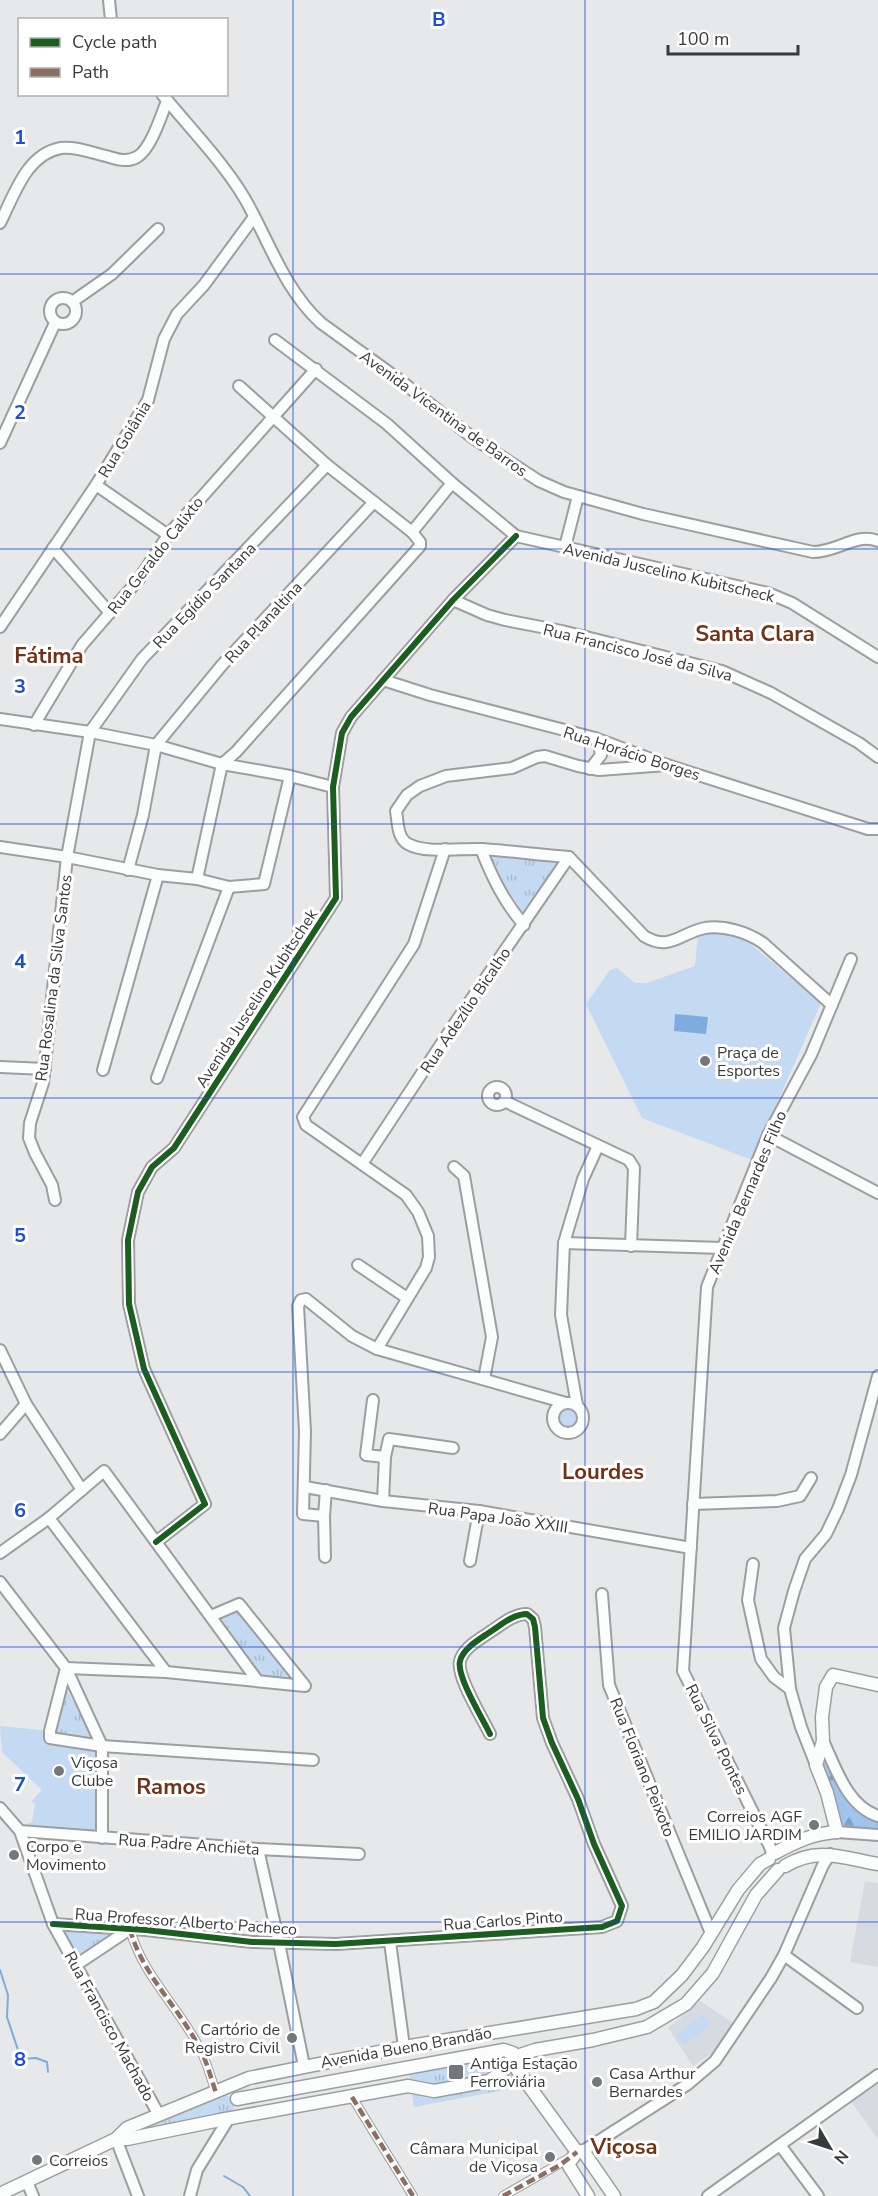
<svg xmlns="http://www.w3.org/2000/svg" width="878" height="2196" font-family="'Nunito Sans',sans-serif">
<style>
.built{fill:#d6dbe1}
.grass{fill:url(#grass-tufts)}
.forest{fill:url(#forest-firs)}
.pitch{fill:#c4d9f2}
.water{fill:#7eacde}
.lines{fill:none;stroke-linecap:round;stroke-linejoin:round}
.stream{stroke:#7eacde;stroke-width:2}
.pedestrian-casing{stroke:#9d9ea0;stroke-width:10}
.minor-casing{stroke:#9d9ea0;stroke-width:14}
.tertiary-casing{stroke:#9d9ea0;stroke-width:15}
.pedestrian{stroke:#fbfcfc;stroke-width:8}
.minor{stroke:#fbfcfc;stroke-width:10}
.tertiary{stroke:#fbfcfc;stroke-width:12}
.quiet{stroke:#8d6e63;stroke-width:4.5;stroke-dasharray:9 4.5;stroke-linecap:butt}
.cycleway-casing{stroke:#fff;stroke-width:10}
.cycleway{stroke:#1b5e20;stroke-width:6}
.grid{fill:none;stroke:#1d4ed8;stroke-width:1.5;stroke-opacity:0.55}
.poi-dot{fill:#767778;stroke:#fff;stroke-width:2}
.labels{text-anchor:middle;stroke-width:6;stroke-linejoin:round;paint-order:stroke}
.street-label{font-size:16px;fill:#393a3b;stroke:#fff}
.poi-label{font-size:16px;fill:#393a3b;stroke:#fff;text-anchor:start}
.district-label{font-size:22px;font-weight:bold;fill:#723215;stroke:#fff}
.grid-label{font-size:20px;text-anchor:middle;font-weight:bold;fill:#1d4ed8;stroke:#fff;stroke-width:6;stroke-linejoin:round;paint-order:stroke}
</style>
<defs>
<pattern id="grass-tufts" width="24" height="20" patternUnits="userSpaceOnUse" patternTransform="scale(1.5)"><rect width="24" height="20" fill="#c4d9f2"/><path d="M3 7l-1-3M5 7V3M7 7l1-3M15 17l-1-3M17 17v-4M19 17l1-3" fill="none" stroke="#a9bbd0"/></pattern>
<pattern id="forest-firs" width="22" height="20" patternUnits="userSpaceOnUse" patternTransform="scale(1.5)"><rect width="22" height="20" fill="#a0c4ed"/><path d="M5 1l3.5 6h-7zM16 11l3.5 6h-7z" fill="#83a0c1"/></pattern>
</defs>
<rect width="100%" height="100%" fill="#e6e8ea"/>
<g class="built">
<polygon points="865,1881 878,1883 878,1967 850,1962"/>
<polygon points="700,2001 737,2025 722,2046 693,2066 668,2028"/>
<polygon points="878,2077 878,2139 850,2100"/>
</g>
<g class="grass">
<polygon points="487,856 559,861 525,919 514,906"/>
<circle cx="567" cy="1418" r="12"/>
<polygon points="237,1608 294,1680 262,1676 218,1619"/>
<polygon points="63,1683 96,1744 49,1738"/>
<polygon points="66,1930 116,1932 78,1959 64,1936"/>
<polygon points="504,2050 515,2082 520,2087 414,2107 408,2068"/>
<path d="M220 2095H226C237 2100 237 2109 227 2115L152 2128 151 2126Z"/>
</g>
<polygon class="forest" points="827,1755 851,1799 878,1817 878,1831 840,1830 822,1765"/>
<g class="pitch">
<polygon points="706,931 743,938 821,1003 752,1160 642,1118 586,1004 610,970 617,968 635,983 647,983 695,966 698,935"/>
<polygon points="0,1726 51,1731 49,1738 96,1744 100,1834 20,1827 32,1822 35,1803 31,1802 42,1790 2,1752"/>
<polygon points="702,2015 710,2025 684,2045 676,2035"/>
</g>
<polygon class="water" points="675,1014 708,1017 706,1034 674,1031"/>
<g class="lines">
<g class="stream">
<polyline points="0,1970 8,1995 7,2017 21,2059 36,2058 47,2062 48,2072"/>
<polyline points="224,2176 243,2187 250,2196"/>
</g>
<defs>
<g id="pedestrian">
<path d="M130 1929C142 1975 179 2007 200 2049 207 2062 211 2078 216 2093"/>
<polyline points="352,2097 413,2196"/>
<polyline points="503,2196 571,2157"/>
</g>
<g id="minor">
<polyline points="109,0 111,20"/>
<path d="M162 94C188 126 224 163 245 199 269 241 284 289 321 323L401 381 473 438 539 481 564 492 643 514 813 552C838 552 857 532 878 541"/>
<path d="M0 223C14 196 26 154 61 148 75 146 93 153 106 156 117 159 126 163 137 157 151 149 161 116 167 101"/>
<circle cx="63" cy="311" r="13"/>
<polyline points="72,302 112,274 158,229"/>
<polyline points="275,340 387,424 452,483 516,536 768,593 792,603 878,657"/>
<polyline points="0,443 55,323"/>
<polyline points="96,485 168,535"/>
<polyline points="412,532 452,483"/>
<polyline points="565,547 578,496"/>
<polyline points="53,548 110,613"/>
<polyline points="453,600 487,615 505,620 562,631 722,671 771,693 859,743 878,757"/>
<polyline points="0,627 96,485 148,400 164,339 177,314 204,285 254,217"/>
<polyline points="383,680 430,695 595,738 667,765 868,829 878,829"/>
<polyline points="0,719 90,732 156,745 222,764 290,776 333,787"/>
<polyline points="34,725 82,645 139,579 168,535 316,369"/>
<path d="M667 765 599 770 578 766 545 756 537 757 512 768 446 776 420 786 407 795 396 811C398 822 397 838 408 844 426 854 461 848 482 849 511 851 540 855 569 857L644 936C670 952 680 933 705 928 724 925 747 932 763 943L832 1005"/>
<polyline points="590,769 601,755 599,745 595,738"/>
<polyline points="0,847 67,857 158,875 197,879 229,887 264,884 290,776"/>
<path d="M481 849C492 877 504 902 524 925"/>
<polyline points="128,870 143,815 156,745 222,665 374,502"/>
<polyline points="197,879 222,764 236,752 420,546 420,542 412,532 327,465 239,386"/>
<polyline points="0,1067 45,1069"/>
<polyline points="103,1070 158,875"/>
<polyline points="157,1078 229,887"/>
<circle cx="497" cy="1096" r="9"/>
<polyline points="504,1101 629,1160 634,1168 631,1246"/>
<polyline points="768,1135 878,1193"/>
<polyline points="362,1164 457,1020 569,857"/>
<polyline points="454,1167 464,1176 492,1337 484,1379"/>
<polyline points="55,1200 52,1185 35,1153 29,1138 30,1123 43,1083 67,857 90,732 142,659 327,465"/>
<polyline points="564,1243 722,1248"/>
<polyline points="358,1265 407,1298"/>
<polyline points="377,1349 426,1268 429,1257 428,1236 418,1212 406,1195 306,1125 303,1117 414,944 445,849"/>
<polyline points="0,1350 26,1404 82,1490"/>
<polyline points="373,1400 366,1455 385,1457"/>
<circle cx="568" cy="1418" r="15"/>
<polyline points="577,1405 561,1315 564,1243 583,1179 598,1146"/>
<polyline points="0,1434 26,1404"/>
<polyline points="305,1487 383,1501 479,1511 691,1548"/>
<polyline points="383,1501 385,1457 389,1439 453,1448"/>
<polyline points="693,1504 777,1501 800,1496 811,1478"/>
<polyline points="324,1516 303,1514 305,1431 298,1306 301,1300 306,1299 352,1336 377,1349 566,1403"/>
<polyline points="49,1518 166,1672"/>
<polyline points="156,1542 205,1504 144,1369 129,1304 128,1240 138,1192 152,1167 174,1148 336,898 333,787 342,733 351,717 453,600 516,536"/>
<polyline points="0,1553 49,1518 104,1471 257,1680"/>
<polyline points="325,1557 324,1516 326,1490"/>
<polyline points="470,1561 479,1511"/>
<polyline points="753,1564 748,1600 761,1659 774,1677 790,1689"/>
<polyline points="0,1582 66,1668 102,1746 102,1838"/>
<polyline points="602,1594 609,1685 711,1933"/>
<polyline points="66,1668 166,1672 305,1686 239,1604 211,1616"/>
<polyline points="66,1668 50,1731 50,1738 102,1746 313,1760"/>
<path d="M823 1741C836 1768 847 1806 878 1816"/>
<polyline points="816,1765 801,1727 790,1689 784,1628 794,1591 805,1559 826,1534 838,1509 851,1475 878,1376"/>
<polyline points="0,1808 20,1831 53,1924 159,2115"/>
<polyline points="20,1831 258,1849 359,1854"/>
<polyline points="837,1832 878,1835"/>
<polyline points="258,1849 279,1943 304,2066"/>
<polyline points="772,1854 770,1847 683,1671 707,1287 768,1135 811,1055 851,959"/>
<path d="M53 1924 146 1930 252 1942 336 1944 602 1927 617 1921 622 1906 594 1844 578 1799 552 1743 543 1718 535 1627 533 1619 527 1614C513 1614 501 1625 490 1632 480 1639 463 1648 460 1661 456 1676 483 1719 490 1734"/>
<polyline points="390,1942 404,2047"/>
<polyline points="784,1955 857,2008"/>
<polyline points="76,1965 130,1929"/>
<polyline points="116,2139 138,2196"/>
<polyline points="780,2145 818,2196"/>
<polyline points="583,2151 688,2084 715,2061 771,1978 784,1955 823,1865 830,1854"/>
<polyline points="27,2182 33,2196"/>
<polyline points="190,2196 197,2170 229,2118"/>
<polyline points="708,2196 878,2075"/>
</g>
<g id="tertiary">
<polyline points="837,1832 827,1793 816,1765 823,1741 822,1717 826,1687 833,1675 878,1685"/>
<path d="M775 1853C795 1842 814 1833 837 1832"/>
<path d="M785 1866C818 1846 843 1858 878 1864"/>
<polyline points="514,2057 535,2050 593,2040 647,2027 686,2004 713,1973 756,1895 778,1870"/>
<polyline points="237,2099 504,2050 513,2053 516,2068 577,2152"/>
<polyline points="116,2139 127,2139 220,2120 408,2086 434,2091 489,2081 502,2072 514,2057"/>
<polyline points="0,2194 116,2139 127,2128 249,2078 404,2047 636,2009 654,2002 682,1975 703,1947 738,1890 760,1864 769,1859"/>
<polyline points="588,2196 569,2166 569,2163 577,2152 583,2151 614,2196"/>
</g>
</defs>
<use href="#pedestrian" class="pedestrian-casing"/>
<use href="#minor" class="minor-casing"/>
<use href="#tertiary" class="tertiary-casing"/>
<use href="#pedestrian" class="pedestrian"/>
<use href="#minor" class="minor"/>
<use href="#tertiary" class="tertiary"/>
<g class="quiet">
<path d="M130 1929C142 1975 179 2007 200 2049 207 2062 211 2078 216 2093"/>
<polyline points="352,2097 413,2196"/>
<polyline points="503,2196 560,2165 577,2152"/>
</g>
<defs>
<g id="cycleway">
<polyline points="156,1542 205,1504 144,1369 129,1304 128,1240 138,1192 152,1167 174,1148 336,898 333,787 342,733 351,717 453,600 516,536"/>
<path d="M53 1924 146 1930 252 1942 336 1944 602 1927 617 1921 622 1906 594 1844 578 1799 552 1743 543 1718 535 1627 533 1619 527 1614C513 1614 501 1625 490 1632 480 1639 463 1648 460 1661 456 1676 483 1719 490 1734"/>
</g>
</defs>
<use href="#cycleway" class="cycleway-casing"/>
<use href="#cycleway" class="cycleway"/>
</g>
<path class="grid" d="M293 0V2196M585 0V2196M0 274H878M0 549H878M0 824H878M0 1098H878M0 1372H878M0 1647H878M0 1922H878"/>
<g class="poi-dot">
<circle cx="705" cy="1061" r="6"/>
<circle cx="59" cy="1771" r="6"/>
<circle cx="814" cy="1825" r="6"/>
<circle cx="14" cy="1855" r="6"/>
<circle cx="292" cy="2038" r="6"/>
<rect x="448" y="2064" width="16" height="16" rx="3"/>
<circle cx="597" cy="2082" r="6"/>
<circle cx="550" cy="2157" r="6"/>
<circle cx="37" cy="2160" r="6"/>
</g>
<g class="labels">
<g class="street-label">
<text transform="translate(444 413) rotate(36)" y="6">Avenida Vicentina de Barros</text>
<text transform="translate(124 439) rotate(-59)" y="6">Rua Goiânia</text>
<text transform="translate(155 555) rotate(-52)" y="6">Rua Geraldo Calixto</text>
<text transform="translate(669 572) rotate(13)" y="6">Avenida Juscelino Kubitscheck</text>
<text transform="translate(204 595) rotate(-46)" y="6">Rua Egídio Santana</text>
<text transform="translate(263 622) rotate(-47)" y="6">Rua Planaltina</text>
<text transform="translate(638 652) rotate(14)" y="6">Rua Francisco José da Silva</text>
<text transform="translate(632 753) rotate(18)" y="6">Rua Horácio Borges</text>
<text transform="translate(53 978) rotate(-83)" y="6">Rua Rosalina da Silva Santos</text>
<text transform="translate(256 998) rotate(-57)" y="6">Avenida Juscelino Kubitschek</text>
<text transform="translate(465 1010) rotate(-56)" y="6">Rua Adezílio Bicalho</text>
<text transform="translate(747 1192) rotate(-67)" y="6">Avenida Bernardes Filho</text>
<text transform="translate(498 1517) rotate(8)" y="6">Rua Papa João XXIII</text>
<text transform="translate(717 1739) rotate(64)" y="6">Rua Silva Pontes</text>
<text transform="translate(643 1767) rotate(68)" y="6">Rua Floriano Peixoto</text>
<text transform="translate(189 1844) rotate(4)" y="6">Rua Padre Anchieta</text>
<text transform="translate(503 1920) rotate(-4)" y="6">Rua Carlos Pinto</text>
<text transform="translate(186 1921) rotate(4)" y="6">Rua Professor Alberto Pacheco</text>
<text transform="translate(110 2026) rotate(61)" y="6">Rua Francisco Machado</text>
<text transform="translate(406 2047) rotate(-10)" y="6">Avenida Bueno Brandão</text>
</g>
<g class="poi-label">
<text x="717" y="1058">Praça de<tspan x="717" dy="18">Esportes</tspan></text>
<text x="71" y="1768">Viçosa<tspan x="71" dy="18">Clube</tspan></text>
<text x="802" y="1822" text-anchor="end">Correios AGF<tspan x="802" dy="18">EMILIO JARDIM</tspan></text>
<text x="26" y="1852">Corpo e<tspan x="26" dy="18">Movimento</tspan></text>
<text x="280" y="2035" text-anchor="end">Cartório de<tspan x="280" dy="18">Registro Civil</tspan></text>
<text x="470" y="2069">Antiga Estação<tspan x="470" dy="18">Ferroviária</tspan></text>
<text x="609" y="2079">Casa Arthur<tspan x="609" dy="18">Bernardes</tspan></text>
<text x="538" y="2154" text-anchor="end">Câmara Municipal<tspan x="538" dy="18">de Viçosa</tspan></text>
<text x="49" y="2166">Correios</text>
</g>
<g class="district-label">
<text x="755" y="641">Santa Clara</text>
<text x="49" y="663">Fátima</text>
<text x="603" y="1479">Lourdes</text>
<text x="171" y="1794">Ramos</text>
<text x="624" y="2154">Viçosa</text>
</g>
</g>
<g class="grid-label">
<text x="439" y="26">B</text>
<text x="20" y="144">1</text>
<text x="20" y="419">2</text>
<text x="20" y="693">3</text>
<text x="20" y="968">4</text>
<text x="20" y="1242">5</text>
<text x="20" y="1517">6</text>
<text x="20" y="1791">7</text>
<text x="20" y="2066">8</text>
</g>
<rect x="18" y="18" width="210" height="78" fill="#ffffff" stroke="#b0b0b1" stroke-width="1.5"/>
<rect x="30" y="38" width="30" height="9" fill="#1b5e20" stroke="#b0b0b1" stroke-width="1.5"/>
<text x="72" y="48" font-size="18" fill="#393a3b">Cycle path</text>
<rect x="30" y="68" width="30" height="9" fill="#8d6e63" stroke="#b0b0b1" stroke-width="1.5"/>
<text x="72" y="78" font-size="18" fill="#393a3b">Path</text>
<g transform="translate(830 2148) rotate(129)" stroke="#ffffff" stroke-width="4.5" paint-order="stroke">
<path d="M0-4.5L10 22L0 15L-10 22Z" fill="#393a3b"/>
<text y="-9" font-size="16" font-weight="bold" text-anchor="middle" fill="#393a3b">N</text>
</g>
<path d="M668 45v9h130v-9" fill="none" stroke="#393a3b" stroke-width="3"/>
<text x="677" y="45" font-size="18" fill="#393a3b" stroke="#ffffff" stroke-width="4.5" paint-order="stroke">100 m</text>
</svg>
